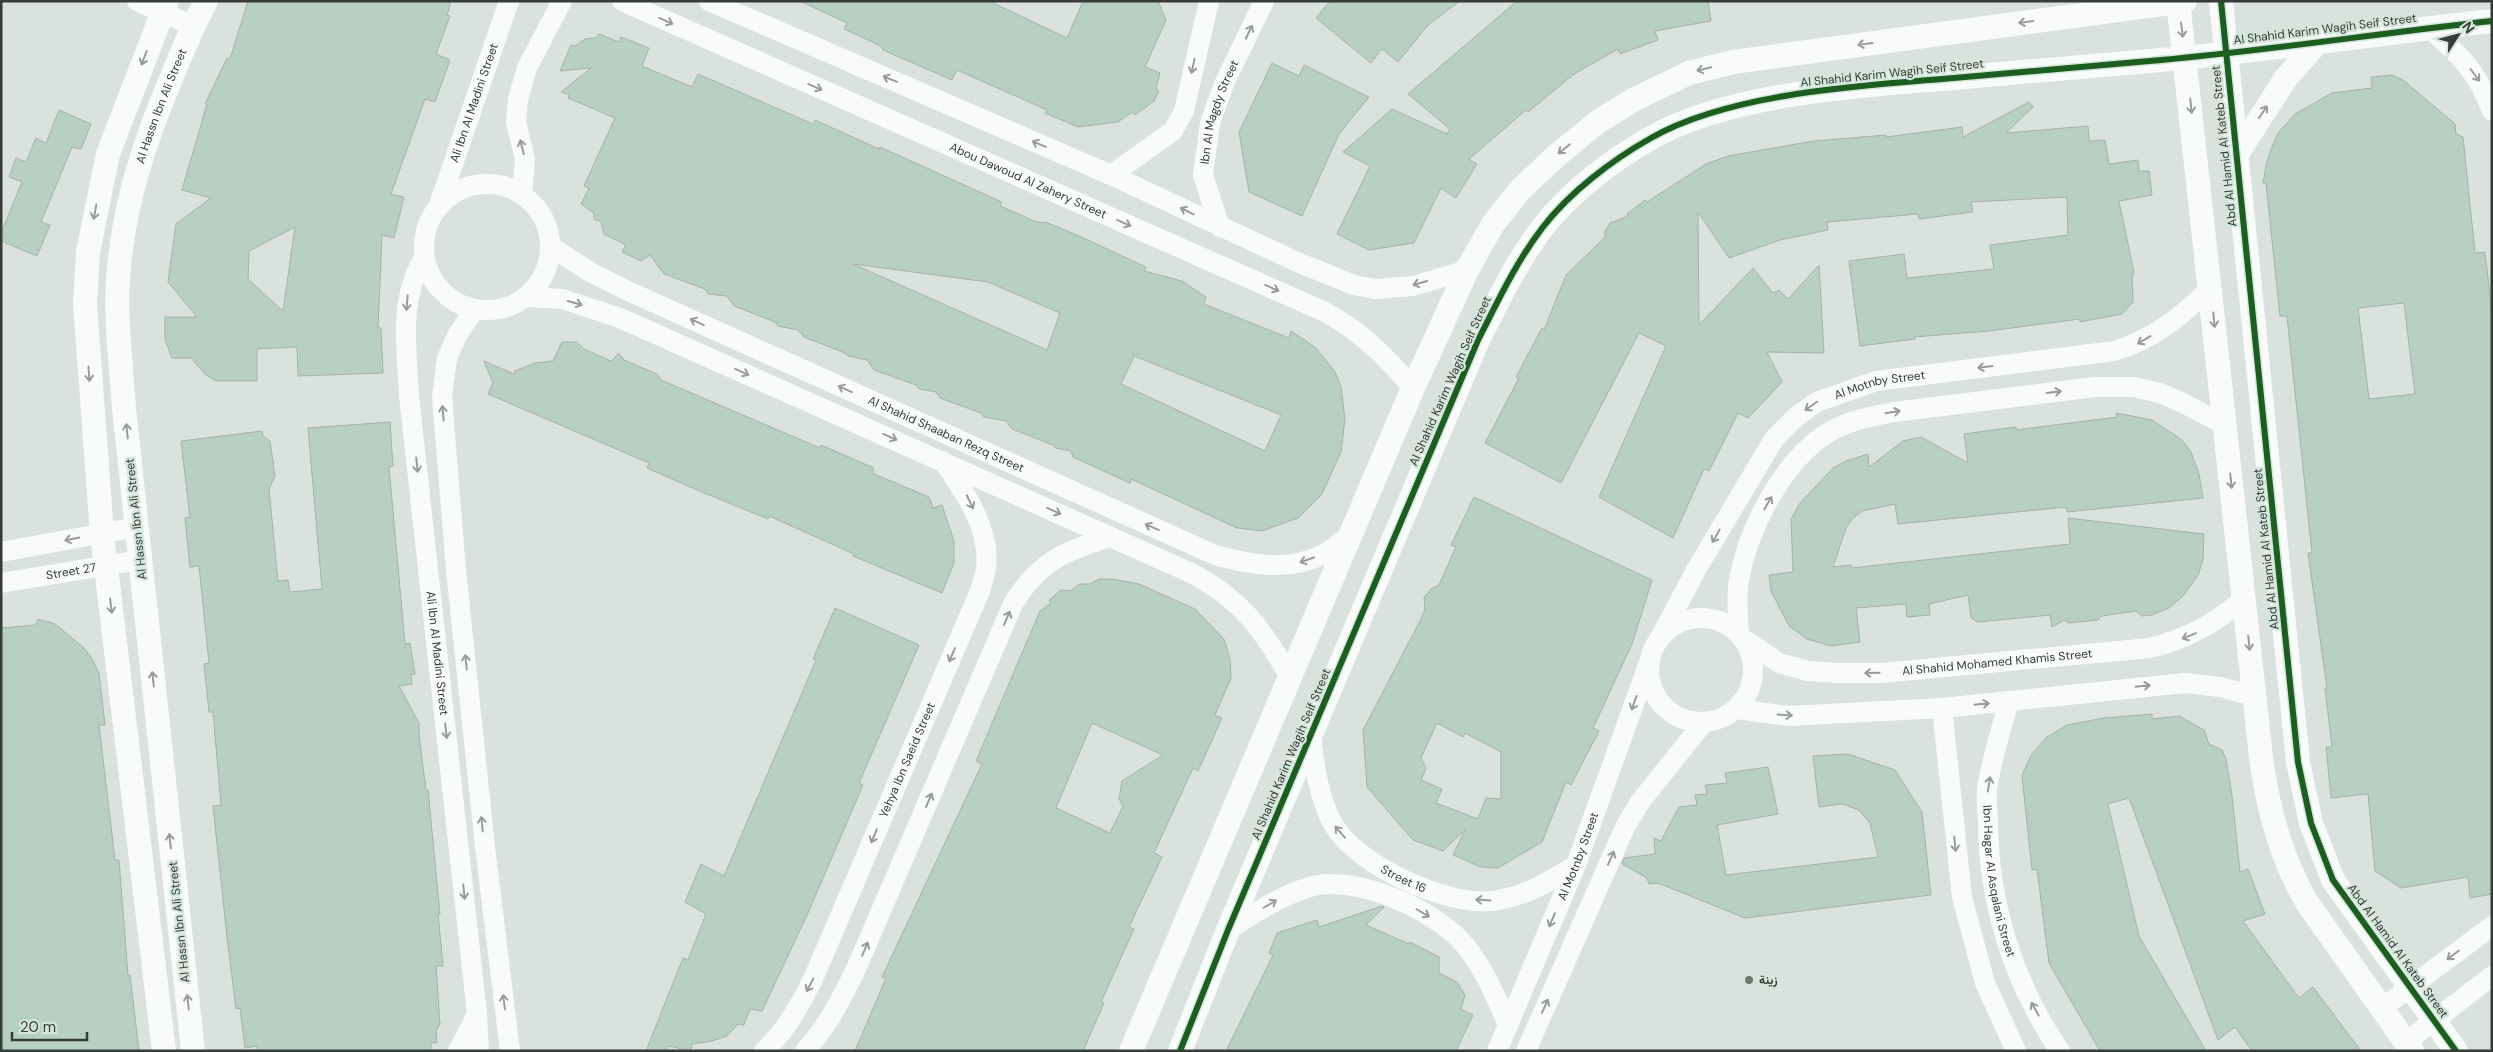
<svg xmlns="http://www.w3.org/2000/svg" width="2493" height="1052" font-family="'DM Sans',Vazirmatn,sans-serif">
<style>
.building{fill:#b7d0c3;stroke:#a9b0ac;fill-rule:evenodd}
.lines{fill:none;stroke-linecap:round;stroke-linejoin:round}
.minor{stroke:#f9fbfa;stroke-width:20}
.tertiary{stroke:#f9fbfa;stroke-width:24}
.cycleway-casing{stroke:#d5e6dc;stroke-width:9}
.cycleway{stroke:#1b5e20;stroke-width:6}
.oneway{stroke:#989c99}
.poi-dot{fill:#6f7772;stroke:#d5e6dc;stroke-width:2}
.labels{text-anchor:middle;stroke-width:4.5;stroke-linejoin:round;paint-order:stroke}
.street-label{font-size:12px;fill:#363d38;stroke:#d5e6dc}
.poi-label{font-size:12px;font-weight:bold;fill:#363d38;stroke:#d5e6dc;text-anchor:start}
</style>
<rect width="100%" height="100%" fill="#d9e2dd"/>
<g class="building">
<path d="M248 1H451L447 15 450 16 436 54 450 60 435 102 425 99 391 194 404 197 394 238 382 235 378 328H381L383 373 298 376 297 347 257 349V381H216L205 374 191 358H172L165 339V317H197L168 282 176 224 211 198 182 190 207 104H205L227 58 230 59ZM295 227 283 311 248 279 249 251Z"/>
<polygon points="800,1 989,1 1067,38 1083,1 1158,1 1166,20 1145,67 1160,73 1156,88 1159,91 1154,101 1135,115 1132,112 1118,122 1078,127 1045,113 1047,110 957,70 952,80 883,50 881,46 844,29 847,23"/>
<polygon points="1330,1 1460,1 1428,25 1398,62 1382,49 1371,63 1316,18"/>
<polygon points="1517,1 1708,1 1711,21 1655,31 1658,40 1620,54 1618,49 1574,74 1528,112 1526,110 1469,159 1477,164 1456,198 1441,188 1414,243 1369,250 1337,234 1370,166 1343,152 1392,109 1447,134 1450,129 1408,94"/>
<path d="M599 34 619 42 621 37 649 48 642 66 692 87 698 74 813 124 815 120 879 149 880 147 1002 202 1000 206 1037 222 1048 223 1079 236 1146 267 1144 271 1182 281 1206 297 1204 304 1289 338 1291 331 1316 348 1335 372 1341 387 1345 419 1341 452 1322 494 1298 518 1262 531 1237 528 1131 479 1130 483 1073 457 1071 451 1056 448 1053 445 1012 429 1006 421 984 417 981 413 940 398 936 392 919 389 916 385 874 370 867 360 848 356 845 353 804 337 798 330 778 326 775 322 734 306 727 296 708 294 705 289 664 274 650 255 641 261 622 252 626 245 604 234 601 222 594 219V213L581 204 589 188 584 186 615 118 568 98 569 95 561 92 591 68 560 71 571 45 575 46 585 39 595 38ZM853 264 988 282 1060 313 1047 350ZM1134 356 1281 415 1265 451 1121 384Z"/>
<polygon points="1272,63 1299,76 1304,65 1369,97 1339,134 1302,216 1249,192 1239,132"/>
<path d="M2392 75 2403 80 2455 124 2456 134 2463 137 2475 253 2485 252 2492 311V894L2470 898 2468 877 2401 888 2375 871 2368 794 2331 798 2326 747H2332L2325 688H2327L2308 553H2312L2287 316H2280L2266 183H2263L2267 161 2274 142 2279 132 2295 114 2332 93 2372 88 2371 77ZM2404 303 2415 394 2369 399 2358 308Z"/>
<polygon points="2029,102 2033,107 2006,133 2088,126 2089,141 2105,140 2109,164 2138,160 2139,171 2149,171 2152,195 2119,201 2134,272 2132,278 2133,302 2122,314 2080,322 2080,319 1989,331 1914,337 1915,339 1860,346 1849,261 1904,254 1907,278 1994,269 1990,245 2068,235 2067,197 1971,202 1973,212 1919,219 1918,214 1827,222 1828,230 1780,240 1729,258 1698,212 1699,325 1753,268 1773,293 1779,290 1788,299 1819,265 1824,353 1767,352 1782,382 1748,418 1738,413 1709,471 1704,469 1673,538 1599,497 1666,346 1639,333 1561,483 1485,443 1519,378 1516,377 1542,328 1544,330 1566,275 1606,236 1604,233 1610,223 1628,216 1627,214 1645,200 1647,202 1706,164 1728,156 1814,141 1886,135 1886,137 1962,127 1963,137"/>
<polygon points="59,110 91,124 81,149 72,147 41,222 50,225 37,256 1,241 1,233 22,182 9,177 16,158 26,162 36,138 46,143"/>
<polygon points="562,342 577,342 584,349 611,361 619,353 624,360 657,374 661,380 820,448 821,445 874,468 872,473 929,497 933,508 942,505 954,541 954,563 942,593 853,556 854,554 769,516 768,519 697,490 647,468 649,463 488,394 493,383 484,361 514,374 515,371 535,363 553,361"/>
<polygon points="2116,413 2152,420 2182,440 2191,452 2199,474 2203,498 2067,512 2066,507 1898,524 1895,504 1862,511 1852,519 1846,528 1833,567 1851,565 1851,568 2070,544 2068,518 2204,534 2203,560 2198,575 2183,596 2169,608 2152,615 2142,616 2136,611 2102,616 2098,620 2069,623 2064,620 2052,627 2050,615 1978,622 1971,618 1968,595 1929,604 1930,615 1907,617 1906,604 1856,608 1860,642 1831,646 1807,639 1789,626 1771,591 1769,575 1793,572 1791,519 1800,503 1833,468 1846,461 1868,454 1869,467 1903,441 1921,437 1968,463 1964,434 2016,427 2016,430 2117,417"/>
<polygon points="390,422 393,466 389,467 405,644 410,643 415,674 411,675 412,684 399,686 419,723 419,735 426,790 428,790 440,914 438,914 443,966 436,966 440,1024 436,1031 437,1043 431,1043 431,1051 257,1051 257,1046 245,1048 240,1008 236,1009 227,937 213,806 221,805 213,712 209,712 204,664 209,663 199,566 190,567 185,518 190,517 181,441 262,431 263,436 270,441 275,476 269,489 278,581 288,580 290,592 322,589 308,428"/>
<path d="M1474 497 1652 580 1632 644 1593 728 1599 731 1571 785 1566 782 1542 842 1498 868 1481 867 1453 855 1465 830 1443 851 1413 840 1367 787 1363 730 1421 619 1425 609 1424 598 1431 589 1439 585 1456 547 1451 545ZM1437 723 1463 737 1465 733 1501 752V799L1486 798 1478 819 1436 803 1442 789 1421 780 1426 768 1421 758Z"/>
<path d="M1099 579H1112L1139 584 1195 609 1224 639 1230 659 1231 678 1215 715 1222 718 1198 771 1193 768 1154 853 1162 857 1129 927 1134 929 1101 1002 1104 1003 1083 1051H855L886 978 882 977 982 764 976 761 1040 611 1051 603 1049 600 1061 590 1070 591 1080 584H1090ZM1092 723 1163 755 1122 781 1119 799 1123 806 1110 833 1056 808Z"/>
<polygon points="835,608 919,645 859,783 863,785 808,913 762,1011 750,1009 744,1025 738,1024 727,1036 712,1041 692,1044 691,1051 669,1046 665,1051 646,1051 683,958 688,960 706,914 685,902 701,864 724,876 816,660 813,659"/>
<polygon points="38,619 55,624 83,647 91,657 99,673 105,725 99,725 115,860 119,860 128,975 130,975 139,1051 1,1051 1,628 36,625"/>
<polygon points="2152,714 2152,719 2179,716 2204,730 2209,744 2222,750 2226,759 2232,795 2240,872 2248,869 2265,914 2243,921 2299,998 2313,987 2361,1051 2252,1051 2235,1027 2218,1040 2129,798 2108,804 2139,936 2206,1051 2100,1051 2049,963 2037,869 2032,870 2022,776 2031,755 2047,737 2067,725 2104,718"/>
<polygon points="1848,754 1895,770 1922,812 1931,895 1745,918 1658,883 1649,884 1647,878 1622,864 1624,858 1655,854 1654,838 1661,841 1679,807 1697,805 1695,795 1707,794 1705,785 1727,783 1725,773 1768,767 1778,814 1717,825 1726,875 1878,857 1870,823 1859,810 1842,804 1819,807 1813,756"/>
<polygon points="1382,906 1384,907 1366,925 1409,944 1410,942 1439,957 1439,973 1457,982 1465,995 1461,1009 1473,1015 1456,1051 1226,1051 1273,955 1269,953 1277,933 1317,920 1319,927"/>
</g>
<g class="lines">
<g class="minor">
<polyline points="137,1 193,26"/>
<path id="s1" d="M622 1 1323 311C1360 330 1386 357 1413 388"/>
<polyline points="709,1 1111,175 1297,262 1354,285 1375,289 1413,286 1467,270"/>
<path d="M2429 28C2460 55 2477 71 2492 111"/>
<polyline points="1111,175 1173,131 1184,111 1209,1"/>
<circle cx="487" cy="247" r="63"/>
<polyline points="522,195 525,159 516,122 518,99 527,68 562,1"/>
<path id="s2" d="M439 205 509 1"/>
<path id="s3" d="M1220 227 1203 175 1210 123 1224 84 1264 1"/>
<path id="s4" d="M550 246 590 272 628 291 1215 555C1251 565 1289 572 1324 554 1333 549 1341 541 1349 536"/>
<path id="s5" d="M424 258C398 300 407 349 409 396L477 1014 479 1051"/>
<path d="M527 297 562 299 620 318 1189 572C1241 598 1264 631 1291 679"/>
<polyline points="474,310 458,334 447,358 442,397 456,570 485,847 510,1051"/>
<polyline points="1,552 137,527"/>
<path id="s6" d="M1 583 140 560"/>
<circle cx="1701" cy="670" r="52"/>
<path d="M1739 634C1738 616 1736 597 1739 580 1748 528 1784 458 1831 431 1850 420 1873 416 1894 412L2095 387H2134L2160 393 2181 402 2225 425"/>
<path id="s7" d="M1659 640 1696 570 1774 439 1797 416 1817 402 1876 381 2114 351C2154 339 2180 317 2210 289"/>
<path id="s8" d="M1745 640 1779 663 1808 671 1838 673H1881L2150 648C2189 638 2213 624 2244 599"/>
<path id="s9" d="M2009 701C2001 730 1991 760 1987 790 1986 801 1988 813 1988 824 1989 905 2014 984 2060 1051"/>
<polyline points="1942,708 1962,897 1985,983 2016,1051"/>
<polyline points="1737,709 1788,716 1942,708 2185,683 2220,687 2254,696"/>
<path id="s10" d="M1311 736C1315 767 1318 796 1333 824 1356 865 1446 906 1492 901 1524 897 1549 882 1576 865"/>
<path d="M1228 930C1255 913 1281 895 1313 886 1357 875 1435 910 1464 944 1484 968 1496 997 1508 1025"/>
<polyline points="2382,1008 2492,926"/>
<polyline points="2406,1042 2492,976"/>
<polyline points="458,1051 476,1016"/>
<path id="s11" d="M764 1051C786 1031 800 1005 813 979L980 591C982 584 985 576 986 568 991 529 964 491 943 461"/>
<path d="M805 1051C828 1026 841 999 856 969L1013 604C1038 562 1066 550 1111 537"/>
<path id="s12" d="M1497 1051 1576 865 1651 657"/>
<polyline points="1526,1051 1625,827 1640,802 1704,722"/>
</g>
<g class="tertiary">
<path d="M2178 1 2262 766C2270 815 2282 861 2308 904L2412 1051"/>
<polyline points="2221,1 2298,762 2311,823 2333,880 2456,1051"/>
<polyline points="2237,154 2286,78 2317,43"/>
<polyline points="164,1051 102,534 85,304 88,252 108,154 167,1"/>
<path id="s13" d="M193 1051 124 408C121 362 114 313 119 267 125 201 145 141 170 81 181 54 192 27 206 1"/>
<polyline points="1131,1051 1413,388 1467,270 1493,224 1520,190 1556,156 1599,121 1635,99 1689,73 1733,62 2185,1"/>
<path d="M1180 1051 1228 930 1478 340C1498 301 1516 262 1543 227 1570 192 1612 160 1651 138 1728 94 1855 86 1942 79 2015 72 2088 66 2161 60 2272 50 2381 33 2492 21"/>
</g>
<defs>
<g id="cycleway">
<polyline points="2221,1 2298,762 2311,823 2333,880 2456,1051"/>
<path d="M1180 1051 1228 930 1478 340C1498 301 1516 262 1543 227 1570 192 1612 160 1651 138 1728 94 1855 86 1942 79 2015 72 2088 66 2161 60 2272 50 2381 33 2492 21"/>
</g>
</defs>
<use href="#cycleway" class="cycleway-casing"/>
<use href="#cycleway" class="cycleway"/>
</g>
<defs><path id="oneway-shaft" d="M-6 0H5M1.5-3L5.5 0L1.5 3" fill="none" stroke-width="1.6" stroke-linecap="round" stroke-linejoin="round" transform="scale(1.25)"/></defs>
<g class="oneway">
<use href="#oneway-shaft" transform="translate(666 21) rotate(24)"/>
<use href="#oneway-shaft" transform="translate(2026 22) rotate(172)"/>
<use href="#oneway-shaft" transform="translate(2182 30) rotate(83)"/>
<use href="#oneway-shaft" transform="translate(1249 32) rotate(-65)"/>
<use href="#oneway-shaft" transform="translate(1865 44) rotate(172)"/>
<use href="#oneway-shaft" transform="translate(144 58) rotate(111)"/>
<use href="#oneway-shaft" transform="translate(1193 66) rotate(102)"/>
<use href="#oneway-shaft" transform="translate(1704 69) rotate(166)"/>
<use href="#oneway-shaft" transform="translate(2475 75) rotate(53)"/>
<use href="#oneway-shaft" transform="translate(890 79) rotate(-157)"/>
<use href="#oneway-shaft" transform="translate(815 87) rotate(24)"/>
<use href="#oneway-shaft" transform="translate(2191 106) rotate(84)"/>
<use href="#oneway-shaft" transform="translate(2263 112) rotate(-56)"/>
<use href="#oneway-shaft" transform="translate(1039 144) rotate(-157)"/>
<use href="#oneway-shaft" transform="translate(522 147) rotate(-104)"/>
<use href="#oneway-shaft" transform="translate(1564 149) rotate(141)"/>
<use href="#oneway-shaft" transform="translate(1187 211) rotate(-154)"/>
<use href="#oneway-shaft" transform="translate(95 212) rotate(100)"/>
<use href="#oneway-shaft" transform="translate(1124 223) rotate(24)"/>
<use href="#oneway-shaft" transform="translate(1420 283) rotate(164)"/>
<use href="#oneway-shaft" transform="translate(1272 288) rotate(24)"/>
<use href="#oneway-shaft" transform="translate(407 303) rotate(95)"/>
<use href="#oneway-shaft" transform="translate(575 303) rotate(16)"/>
<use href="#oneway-shaft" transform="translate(2214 320) rotate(84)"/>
<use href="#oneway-shaft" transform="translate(697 322) rotate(-156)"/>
<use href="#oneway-shaft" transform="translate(2144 340) rotate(149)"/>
<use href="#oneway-shaft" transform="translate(1985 367) rotate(173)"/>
<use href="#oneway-shaft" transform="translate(742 372) rotate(24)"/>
<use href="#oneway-shaft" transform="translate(89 374) rotate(86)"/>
<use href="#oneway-shaft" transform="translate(845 389) rotate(-156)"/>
<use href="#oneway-shaft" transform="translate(2054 392) rotate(-7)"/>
<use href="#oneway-shaft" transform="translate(1811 406) rotate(145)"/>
<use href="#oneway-shaft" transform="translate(1893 412) rotate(-9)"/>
<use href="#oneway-shaft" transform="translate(443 413) rotate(-95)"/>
<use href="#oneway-shaft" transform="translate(127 431) rotate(-96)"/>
<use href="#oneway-shaft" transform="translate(890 437) rotate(24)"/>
<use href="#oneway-shaft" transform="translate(417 465) rotate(84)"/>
<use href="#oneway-shaft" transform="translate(2231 481) rotate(84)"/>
<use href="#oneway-shaft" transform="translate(970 502) rotate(65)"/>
<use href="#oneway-shaft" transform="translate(1768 503) rotate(-60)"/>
<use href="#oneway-shaft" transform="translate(1054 511) rotate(25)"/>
<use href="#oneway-shaft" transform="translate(1152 527) rotate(-156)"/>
<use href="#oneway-shaft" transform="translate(1716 536) rotate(120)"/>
<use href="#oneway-shaft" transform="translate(72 539) rotate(169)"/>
<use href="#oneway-shaft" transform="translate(1307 560) rotate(161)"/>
<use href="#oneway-shaft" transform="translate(111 606) rotate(83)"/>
<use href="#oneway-shaft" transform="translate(1007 618) rotate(-67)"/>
<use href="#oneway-shaft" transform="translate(2189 636) rotate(158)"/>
<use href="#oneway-shaft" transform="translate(2249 643) rotate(84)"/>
<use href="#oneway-shaft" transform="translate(952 655) rotate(113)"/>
<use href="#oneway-shaft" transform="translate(466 662) rotate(-96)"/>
<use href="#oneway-shaft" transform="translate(1872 673) rotate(179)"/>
<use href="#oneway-shaft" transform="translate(153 679) rotate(-96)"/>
<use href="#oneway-shaft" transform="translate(2143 686) rotate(-6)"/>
<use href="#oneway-shaft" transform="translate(1634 703) rotate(110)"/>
<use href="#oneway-shaft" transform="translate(1982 704) rotate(-6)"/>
<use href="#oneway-shaft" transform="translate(1785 715) rotate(4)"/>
<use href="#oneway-shaft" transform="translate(446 731) rotate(84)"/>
<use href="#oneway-shaft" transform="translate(1989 784) rotate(-81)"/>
<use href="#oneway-shaft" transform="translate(929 800) rotate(-67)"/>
<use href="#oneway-shaft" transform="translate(482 824) rotate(-96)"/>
<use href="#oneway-shaft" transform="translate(1340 832) rotate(-131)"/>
<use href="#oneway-shaft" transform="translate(874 836) rotate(113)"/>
<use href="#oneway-shaft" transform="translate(170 841) rotate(-96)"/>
<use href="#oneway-shaft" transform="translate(1955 844) rotate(84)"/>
<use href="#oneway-shaft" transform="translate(1611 858) rotate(-66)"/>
<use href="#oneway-shaft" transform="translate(464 892) rotate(84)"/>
<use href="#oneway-shaft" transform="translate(1483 900) rotate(-176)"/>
<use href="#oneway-shaft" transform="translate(1270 904) rotate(-30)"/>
<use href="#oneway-shaft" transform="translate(1423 913) rotate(30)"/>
<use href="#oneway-shaft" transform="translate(1552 920) rotate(113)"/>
<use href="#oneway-shaft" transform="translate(865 949) rotate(-67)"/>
<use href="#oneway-shaft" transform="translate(2453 955) rotate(143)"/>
<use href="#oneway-shaft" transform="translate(810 985) rotate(118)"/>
<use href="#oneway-shaft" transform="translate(188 1002) rotate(-96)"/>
<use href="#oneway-shaft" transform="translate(504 1002) rotate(-97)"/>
<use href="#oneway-shaft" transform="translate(1545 1006) rotate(-66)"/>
<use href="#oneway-shaft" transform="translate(2035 1009) rotate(-119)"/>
</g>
<circle class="poi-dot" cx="1749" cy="980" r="5"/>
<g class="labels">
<g class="street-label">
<text transform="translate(2325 29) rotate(-7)" y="4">Al Shahid Karim Wagih Seif Street</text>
<text transform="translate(1892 73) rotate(-6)" y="4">Al Shahid Karim Wagih Seif Street</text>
<text dy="4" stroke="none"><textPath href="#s2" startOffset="108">Ali Ibn Al Madini Street</textPath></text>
<text dy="4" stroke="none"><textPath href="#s13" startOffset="955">Al Hassn Ibn Ali Street</textPath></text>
<text dy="4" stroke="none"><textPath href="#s3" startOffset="120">Ibn Al Magdy Street</textPath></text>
<text transform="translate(2224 146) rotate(-96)" y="4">Abd Al Hamid Al Kateb Street</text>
<text dy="4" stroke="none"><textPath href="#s1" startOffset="444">Abou Dawoud Al Zahery Street</textPath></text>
<text transform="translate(1450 381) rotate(-66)" y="4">Al Shahid Karim Wagih Seif Street</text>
<text dy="4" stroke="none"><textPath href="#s7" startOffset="354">Al Motnby Street</textPath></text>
<text dy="4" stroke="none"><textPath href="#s4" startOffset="439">Al Shahid Shaaban Rezq Street</textPath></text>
<text transform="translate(136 519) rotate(-96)" y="4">Al Hassn Ibn Ali Street</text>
<text transform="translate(2266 549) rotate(-96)" y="4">Abd Al Hamid Al Kateb Street</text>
<text dy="4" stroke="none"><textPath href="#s6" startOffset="71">Street 27</textPath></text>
<text dy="4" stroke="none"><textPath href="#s5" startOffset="400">Ali Ibn Al Madini Street</textPath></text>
<text dy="4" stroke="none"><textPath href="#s8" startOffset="261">Al Shahid Mohamed Khamis Street</textPath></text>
<text transform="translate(1291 754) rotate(-67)" y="4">Al Shahid Karim Wagih Seif Street</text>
<text dy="4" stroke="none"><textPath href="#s11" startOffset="326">Yehya Ibn Saeid Street</textPath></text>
<text dy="4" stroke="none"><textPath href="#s12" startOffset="211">Al Motnby Street</textPath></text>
<text dy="4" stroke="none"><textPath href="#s10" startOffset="182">Street 16</textPath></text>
<text dy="4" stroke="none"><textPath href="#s9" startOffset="184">Ibn Hagar Al Asqalani Street</textPath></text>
<text transform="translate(179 922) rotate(-96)" y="4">Al Hassn Ibn Ali Street</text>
<text transform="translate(2398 951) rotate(54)" y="4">Abd Al Hamid Al Kateb Street</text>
</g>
<g class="poi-label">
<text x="1759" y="984">زينة</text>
</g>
</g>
<rect width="2493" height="1052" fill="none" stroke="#363d38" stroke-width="5"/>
<g transform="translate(2458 35) rotate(54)" stroke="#d5e6dc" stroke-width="4" paint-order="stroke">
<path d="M0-4L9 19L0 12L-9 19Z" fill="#363d38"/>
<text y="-8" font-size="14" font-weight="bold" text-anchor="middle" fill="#363d38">N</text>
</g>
<path d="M12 1032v8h75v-8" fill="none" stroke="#363d38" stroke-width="2.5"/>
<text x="20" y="1032" font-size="15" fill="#363d38" stroke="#d5e6dc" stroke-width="4" paint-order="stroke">20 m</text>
</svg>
